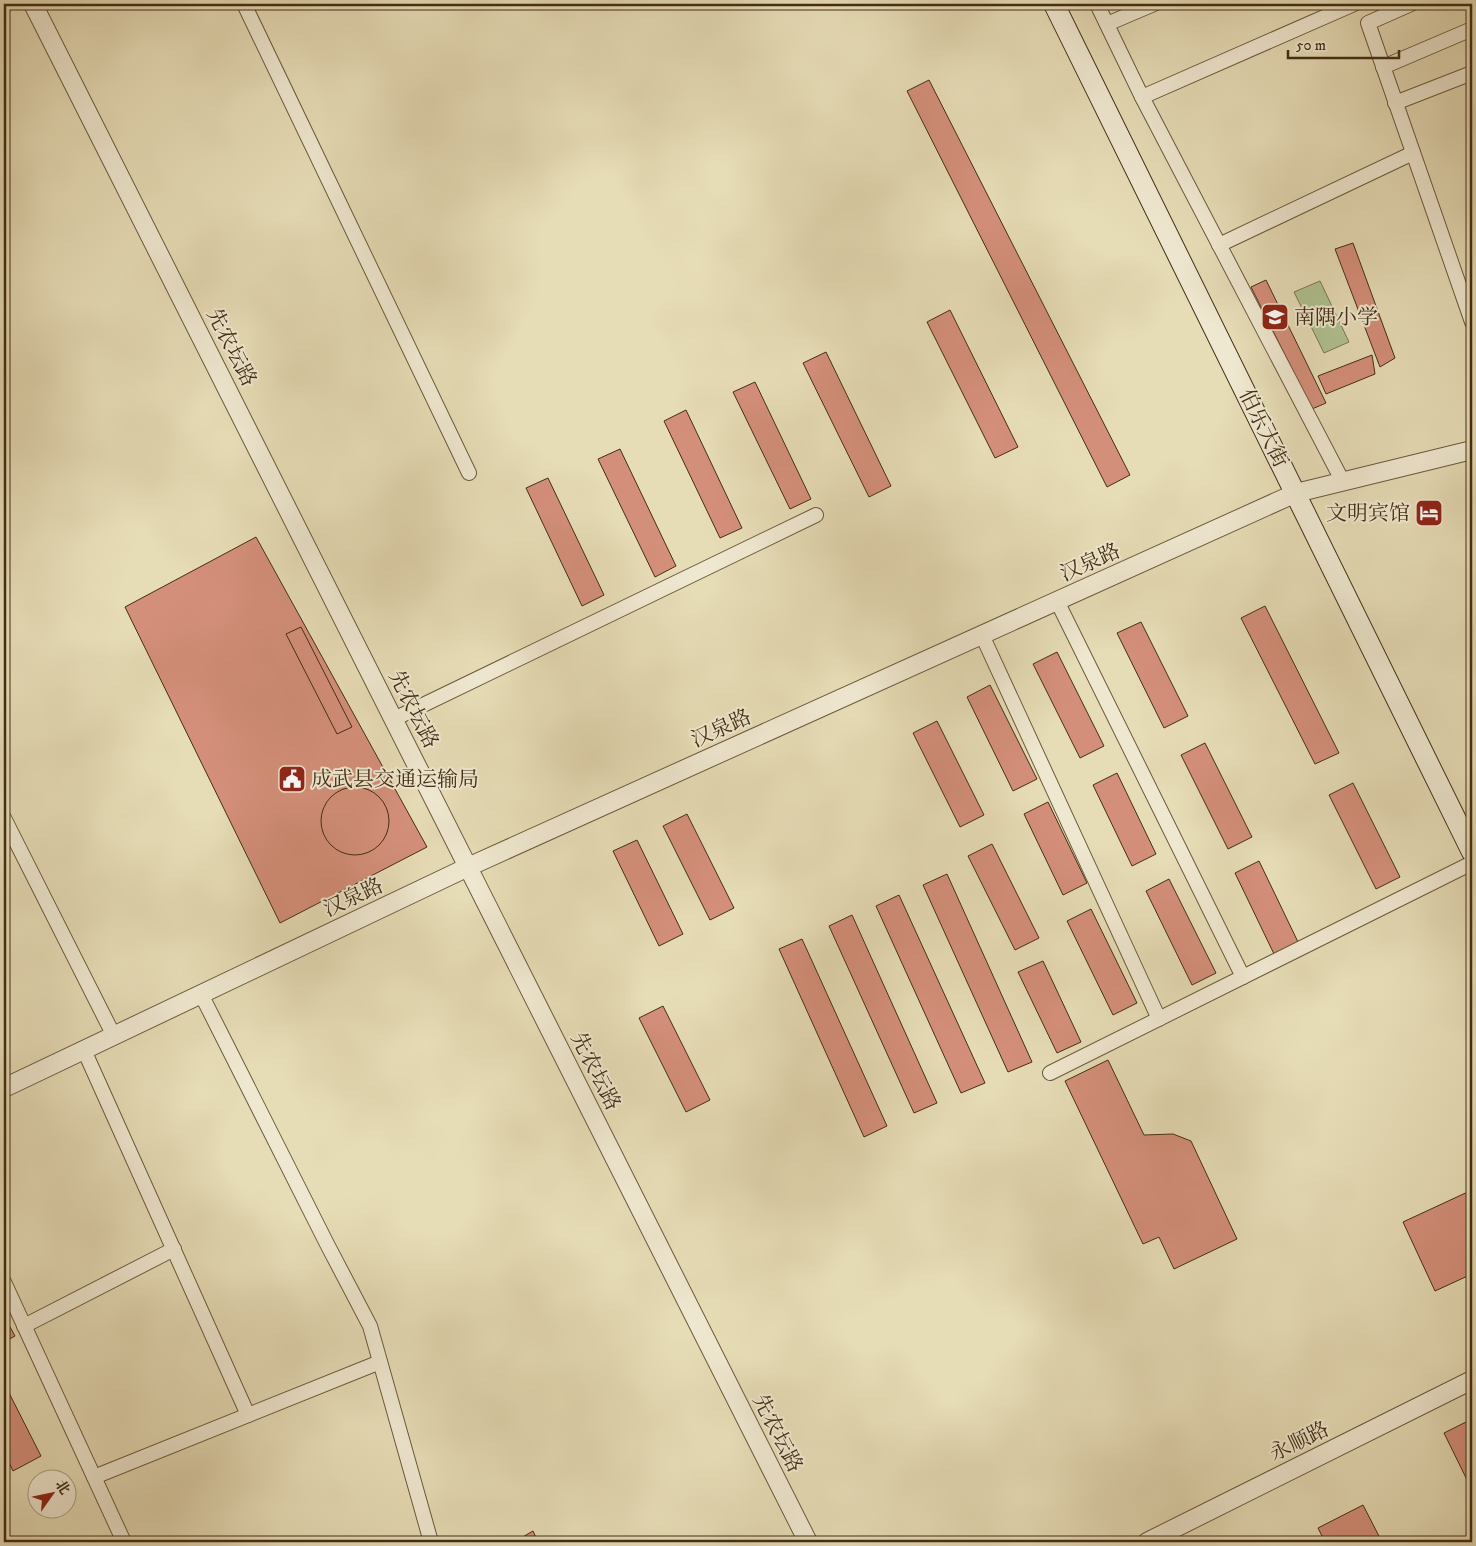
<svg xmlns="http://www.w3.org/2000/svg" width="1476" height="1546" font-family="'IM FELL DW Pica','Noto Serif SC',serif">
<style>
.park{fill:#b0c292;stroke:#7a7853}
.building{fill:#d48f7a;stroke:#432e14}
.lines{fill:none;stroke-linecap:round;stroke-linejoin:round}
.minor-casing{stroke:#6c5a3c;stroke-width:16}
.tertiary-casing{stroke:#6c5a3c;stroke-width:20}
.secondary-casing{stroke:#432e14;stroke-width:22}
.minor{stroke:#efe8d0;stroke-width:14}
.tertiary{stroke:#efe8d0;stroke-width:18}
.secondary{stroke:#efe8d0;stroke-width:20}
.labels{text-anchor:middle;stroke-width:4;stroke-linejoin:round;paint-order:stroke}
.poi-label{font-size:21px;fill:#432e14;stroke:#efe8d0;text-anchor:start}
.street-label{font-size:21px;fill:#432e14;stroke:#efe8d0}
</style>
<rect width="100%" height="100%" fill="#e6dcb6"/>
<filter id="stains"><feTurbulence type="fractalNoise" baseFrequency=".004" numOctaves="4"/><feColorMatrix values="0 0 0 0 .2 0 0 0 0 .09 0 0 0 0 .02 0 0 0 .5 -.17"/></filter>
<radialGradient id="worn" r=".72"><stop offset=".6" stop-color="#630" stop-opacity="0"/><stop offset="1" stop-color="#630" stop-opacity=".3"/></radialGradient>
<polygon class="park" points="1320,281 1349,342 1324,353 1294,292"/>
<g class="building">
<polygon points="929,80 1130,475 1107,487 907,91"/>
<polygon points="1353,243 1395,358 1380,367 1335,249"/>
<polygon points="1266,280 1326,403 1312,409 1251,287"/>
<polygon points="950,310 1018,447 995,458 927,322"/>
<polygon points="826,352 891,486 869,497 803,363"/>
<polygon points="1372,355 1375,374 1326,394 1318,376"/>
<polygon points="755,382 811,499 790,509 733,392"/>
<polygon points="686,410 742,528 720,538 664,421"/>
<polygon points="620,449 676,566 655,577 598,459"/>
<polygon points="548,478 604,595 582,606 526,488"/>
<polygon points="256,537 427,847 280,923 125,607"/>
<polygon points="1265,606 1339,753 1315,764 1241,618"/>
<polygon points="1141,622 1188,716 1164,728 1117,633"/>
<polygon points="301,627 352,727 337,734 286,634"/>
<polygon points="1057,652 1104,746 1080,758 1033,664"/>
<polygon points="990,685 1037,779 1013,791 967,697"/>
<polygon points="937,721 984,815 960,827 913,733"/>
<polygon points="1205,743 1252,837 1228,849 1181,755"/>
<polygon points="1117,773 1156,854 1132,866 1093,785"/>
<polygon points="1353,783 1400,877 1376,889 1329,795"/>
<circle cx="355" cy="821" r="34"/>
<polygon points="1048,802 1087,883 1063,895 1024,814"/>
<polygon points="687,814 734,908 710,920 663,826"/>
<polygon points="637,840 683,934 659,946 613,851"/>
<polygon points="992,844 1039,938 1015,950 968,856"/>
<polygon points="1259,861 1298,942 1274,954 1235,873"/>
<polygon points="947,874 1032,1062 1008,1072 923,885"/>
<polygon points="1169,879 1216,973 1192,985 1146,891"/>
<polygon points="899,895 985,1083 961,1093 876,906"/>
<polygon points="1091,909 1137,1003 1113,1015 1067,921"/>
<polygon points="852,915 937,1103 914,1113 829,926"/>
<polygon points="802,939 887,1126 864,1137 779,949"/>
<polygon points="1043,961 1081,1042 1057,1053 1018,972"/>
<polygon points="663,1006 710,1100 686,1112 639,1018"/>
<polygon points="1108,1060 1144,1135 1173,1134 1191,1141 1237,1239 1174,1269 1159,1237 1143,1244 1065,1081"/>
<polygon points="1472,1190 1472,1274 1435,1291 1403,1222"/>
<polygon points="4,1316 15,1336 4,1342"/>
<polygon points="4,1383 41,1456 13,1471 4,1452"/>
<polygon points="1472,1419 1472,1490 1444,1433"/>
<polygon points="1363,1505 1382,1542 1325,1542 1318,1528"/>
<polygon points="533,1531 538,1542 514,1542"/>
</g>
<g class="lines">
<defs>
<g id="minor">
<polyline points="244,4 469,473"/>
<polyline points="1097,4 1142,97 1343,482"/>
<polyline points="1411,4 1368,23 1472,322"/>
<polyline points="1107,24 1154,4"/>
<polyline points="1383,67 1472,29"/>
<polyline points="1142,97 1354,4"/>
<polyline points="1395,103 1472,73"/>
<polyline points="1219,245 1413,153"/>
<polyline points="1057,601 1243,977"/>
<polyline points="982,635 1159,1019"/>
<polyline points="394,719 816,515"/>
<polyline points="4,818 114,1036"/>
<polyline points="201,994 327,1244 370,1326 431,1542"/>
<polyline points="84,1050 248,1415"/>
<polyline points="1050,1073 1472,863"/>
<polyline points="4,1282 124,1542"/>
<polyline points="24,1326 174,1249"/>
<polyline points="94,1477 380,1362"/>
</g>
<g id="tertiary">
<polyline points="33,4 808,1542"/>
<polyline points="4,1088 468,867 1296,493 1472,450"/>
<polyline points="1147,1542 1472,1380"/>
</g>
<polyline id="secondary" points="1054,4 1472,852"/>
</defs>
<use href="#minor" class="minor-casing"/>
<use href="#tertiary" class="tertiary-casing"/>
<use href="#secondary" class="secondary-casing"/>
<use href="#minor" class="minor"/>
<use href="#tertiary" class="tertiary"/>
<use href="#secondary" class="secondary"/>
</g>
<defs>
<symbol id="school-square" viewBox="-11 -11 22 22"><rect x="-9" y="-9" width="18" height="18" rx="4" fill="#8f2418" stroke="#efe8d0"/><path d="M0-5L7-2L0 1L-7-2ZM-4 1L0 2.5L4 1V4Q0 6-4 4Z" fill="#fff"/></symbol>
<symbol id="hotel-square" viewBox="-11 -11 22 22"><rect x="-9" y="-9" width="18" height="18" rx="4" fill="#8f2418" stroke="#efe8d0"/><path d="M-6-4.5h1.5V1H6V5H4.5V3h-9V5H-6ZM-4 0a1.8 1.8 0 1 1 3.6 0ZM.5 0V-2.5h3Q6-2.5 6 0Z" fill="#fff"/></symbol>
<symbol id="civic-square" viewBox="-11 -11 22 22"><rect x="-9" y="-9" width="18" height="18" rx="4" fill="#8f2418" stroke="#efe8d0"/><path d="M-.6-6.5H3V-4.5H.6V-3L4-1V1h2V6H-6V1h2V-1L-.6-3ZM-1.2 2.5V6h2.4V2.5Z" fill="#fff"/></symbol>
</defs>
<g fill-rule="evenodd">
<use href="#school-square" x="1259" y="301" width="32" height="32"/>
<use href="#hotel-square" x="1413" y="497" width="32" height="32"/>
<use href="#civic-square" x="276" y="763" width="32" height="32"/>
</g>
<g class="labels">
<g class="poi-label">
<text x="1294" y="324">南隅小学</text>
<text x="1410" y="520" text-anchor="end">文明宾馆</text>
<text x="311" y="786">成武县交通运输局</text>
</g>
<g class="street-label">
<text transform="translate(232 347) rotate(63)" y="7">先农坛路</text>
<text transform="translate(1264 428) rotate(64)" y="7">伯乐大街</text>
<text transform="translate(1090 562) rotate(-24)" y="7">汉泉路</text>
<text transform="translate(414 709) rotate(63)" y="7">先农坛路</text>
<text transform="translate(721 728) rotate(-24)" y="7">汉泉路</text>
<text transform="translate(353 897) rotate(-25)" y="7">汉泉路</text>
<text transform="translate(596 1071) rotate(63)" y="7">先农坛路</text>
<text transform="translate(778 1433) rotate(63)" y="7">先农坛路</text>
<text transform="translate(1299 1441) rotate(-26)" y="7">永顺路</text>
</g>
</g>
<rect width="1476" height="1546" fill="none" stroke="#e6dcb6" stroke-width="20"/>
<rect x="5" y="5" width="1466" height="1536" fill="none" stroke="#432e14" stroke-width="2.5"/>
<rect x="10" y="10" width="1456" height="1526" fill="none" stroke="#432e14"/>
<g transform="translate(52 1494) rotate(57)"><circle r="24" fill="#efe8d0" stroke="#aa9e85"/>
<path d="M0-4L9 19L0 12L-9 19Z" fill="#8f2418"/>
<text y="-8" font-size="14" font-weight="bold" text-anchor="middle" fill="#432e14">北</text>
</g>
<path d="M1288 50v8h111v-8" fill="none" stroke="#432e14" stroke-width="2.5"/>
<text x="1296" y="50" font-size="15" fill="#432e14" stroke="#efe8d0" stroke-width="4" paint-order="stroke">50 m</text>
<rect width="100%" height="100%" filter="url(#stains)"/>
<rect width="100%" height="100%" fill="url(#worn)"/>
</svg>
